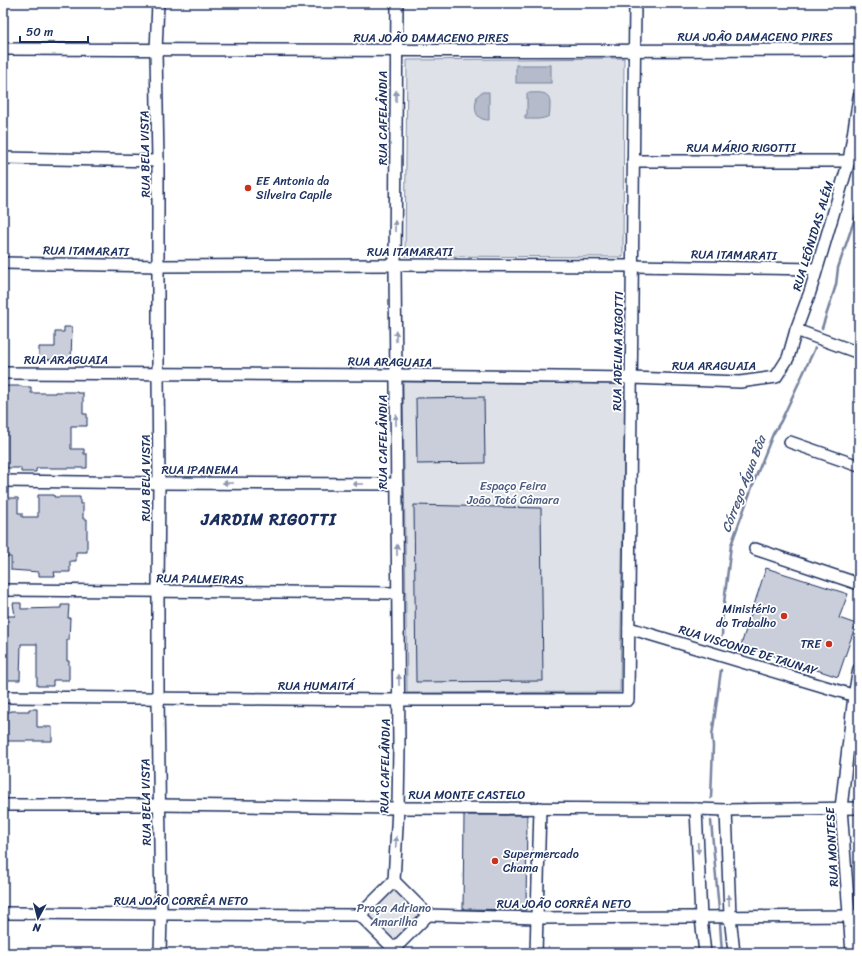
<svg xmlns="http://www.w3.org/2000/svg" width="862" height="956" font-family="Sriracha,sans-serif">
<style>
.green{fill:#dee1e7;stroke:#7c88a2}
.water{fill:#b5bbca;stroke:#77839f}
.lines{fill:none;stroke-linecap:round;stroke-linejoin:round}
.stream{stroke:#77839f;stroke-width:2.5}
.building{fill:#caceda;stroke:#1b2f5e}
.minor-casing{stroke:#1b2f5e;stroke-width:14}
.minor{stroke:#fff;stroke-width:11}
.oneway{fill:#8d97ae}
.poi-dot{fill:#c8321e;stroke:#fff;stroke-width:1.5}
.labels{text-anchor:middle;stroke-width:3.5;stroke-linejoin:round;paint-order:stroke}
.street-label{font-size:12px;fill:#1b2f5e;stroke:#fff}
.poi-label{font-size:12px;fill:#1b2f5e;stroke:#fff;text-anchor:start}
.park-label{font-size:12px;fill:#4c5c80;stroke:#fff}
.water-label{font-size:13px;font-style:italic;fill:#49597e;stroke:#fff}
.district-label{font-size:16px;font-weight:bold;letter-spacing:1px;fill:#1b2f5e;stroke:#fff}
</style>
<rect width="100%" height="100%" fill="#fff"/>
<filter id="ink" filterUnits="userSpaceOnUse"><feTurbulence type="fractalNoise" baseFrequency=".025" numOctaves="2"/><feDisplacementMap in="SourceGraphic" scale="8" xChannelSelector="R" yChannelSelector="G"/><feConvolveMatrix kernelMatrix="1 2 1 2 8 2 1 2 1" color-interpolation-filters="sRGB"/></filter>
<g filter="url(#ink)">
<g class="green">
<polygon points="624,58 623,257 405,256 407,60"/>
<polygon points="403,382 625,384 620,692 407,693"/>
<polygon points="395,884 425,914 394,945 363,915"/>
</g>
<g class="water">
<rect x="516" y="65" width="35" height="18"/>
<path d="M482 92H489V120C474 120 474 108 477 96Z"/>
<path d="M527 93C537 93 550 90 550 103 550 108 550 112 549 116 542 120 534 119 525 119V115H527Z"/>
</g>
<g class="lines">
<g class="stream">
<polyline points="822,328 836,285 838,268 859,206"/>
<polyline points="722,636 723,611 731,545 755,479 773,434 781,421 815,348"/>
<polyline points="711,798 713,746 712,736 721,670"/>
<polyline points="711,821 719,910"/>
<polyline points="720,924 722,953"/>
</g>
</g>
<g class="building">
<polygon points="64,327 72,327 71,361 39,359 39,347 55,347 55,332 64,332"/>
<polygon points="3,386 22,386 22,387 31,387 31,393 55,393 55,392 77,392 77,393 83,393 83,414 87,414 87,426 71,426 71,449 84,449 84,454 87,454 87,468 38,468 36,469 36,472 21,472 21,468 3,468"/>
<polygon points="484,397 485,463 417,464 416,398"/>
<polygon points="38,495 54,495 54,497 80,497 80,504 83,504 83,519 87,519 87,552 76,552 76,561 70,561 70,572 54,572 55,576 39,576 39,572 11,570 11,557 3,557 3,499 5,499 5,498 18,498 18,513 22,513 22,517 38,517"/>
<polygon points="414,505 541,508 543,681 416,682"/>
<polygon points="766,568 848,594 839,618 856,624 838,677 741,645"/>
<polygon points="13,603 21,603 21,609 61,608 61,605 69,605 68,618 70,618 69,640 67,640 67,661 69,661 69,680 53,680 53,686 37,686 37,644 21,644 20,680 3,680 3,616 15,616"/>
<polygon points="29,709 37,709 37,727 52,727 52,741 5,741 5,726 3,726 3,712 10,712 10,711 29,711"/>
<polygon points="464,815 527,815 526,910 463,909"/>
</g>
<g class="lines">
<defs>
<g id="minor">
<polyline points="158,3 156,51 158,161 158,374 159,483 158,591 158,698 161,915 160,953"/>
<path d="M3 49C288 52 574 50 859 50"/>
<polyline points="3,158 158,161"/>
<polyline points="633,161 849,161"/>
<polyline points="3,263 158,266 395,265 632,266 816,269"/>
<polyline points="796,330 859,353"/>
<polyline points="3,373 396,375 631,378 740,382 776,377 788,358 796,330 810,292 849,161 859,97"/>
<polyline points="790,442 859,466"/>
<polyline points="3,481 159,483 397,484"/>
<polyline points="755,549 859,584"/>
<polyline points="3,590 398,593"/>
<polyline points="629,628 859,697"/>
<polyline points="3,697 399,700 628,700 635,3"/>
<polyline points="3,805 159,805 398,808 696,809 726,810 859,808"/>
<polyline points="696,809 701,918 705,953"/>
<polyline points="726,810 730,916 734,953"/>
<polyline points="394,881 398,808 399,747 395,265 397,3"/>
<polygon points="394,881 428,915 394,949 360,915"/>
<polyline points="3,913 360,915"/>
<polyline points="428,915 537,918 859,916"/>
<polyline points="536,953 540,808"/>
<polyline points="852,953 841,808 854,696 859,669"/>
</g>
</defs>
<use href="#minor" class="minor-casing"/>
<use href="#minor" class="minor"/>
</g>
<defs><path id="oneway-solid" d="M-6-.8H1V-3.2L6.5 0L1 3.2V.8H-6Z"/></defs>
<g class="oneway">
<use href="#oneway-solid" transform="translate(396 96) rotate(-90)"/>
<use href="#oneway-solid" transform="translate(395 226) rotate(-90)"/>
<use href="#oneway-solid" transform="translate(396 336) rotate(-90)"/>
<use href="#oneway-solid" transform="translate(396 420) rotate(-90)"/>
<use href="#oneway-solid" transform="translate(228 483) rotate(-180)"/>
<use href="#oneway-solid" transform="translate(358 484) rotate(-180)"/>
<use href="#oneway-solid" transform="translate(397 550) rotate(-90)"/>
<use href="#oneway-solid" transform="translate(399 680) rotate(-91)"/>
<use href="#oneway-solid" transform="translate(396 842) rotate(-87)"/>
<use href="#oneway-solid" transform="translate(698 848) rotate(87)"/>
<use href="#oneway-solid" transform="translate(729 900) rotate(-92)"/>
</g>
</g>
<g class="poi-dot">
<circle cx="248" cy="188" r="4"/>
<circle cx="784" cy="616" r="4"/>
<circle cx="829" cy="644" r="4"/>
<circle cx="495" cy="861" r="4"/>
</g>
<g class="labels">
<g class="street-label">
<text x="755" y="41">RUA JOÃO DAMACENO PIRES</text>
<text x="431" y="42">RUA JOÃO DAMACENO PIRES</text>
<text transform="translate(383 118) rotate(-90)" y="4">RUA CAFELÂNDIA</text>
<text x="741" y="152">RUA MÁRIO RIGOTTI</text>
<text transform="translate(145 154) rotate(-91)" y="4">RUA BELA VISTA</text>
<text transform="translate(813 236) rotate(-73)" y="4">RUA LEÔNIDAS ALÉM</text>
<text transform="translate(86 251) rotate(1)" y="4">RUA ITAMARATI</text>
<text x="410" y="256">RUA ITAMARATI</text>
<text transform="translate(734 255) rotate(1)" y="4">RUA ITAMARATI</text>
<text transform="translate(618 351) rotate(-89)" y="4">RUA ADELINA RIGOTTI</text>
<text x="66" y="364">RUA ARAGUAIA</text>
<text transform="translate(390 362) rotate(1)" y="4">RUA ARAGUAIA</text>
<text x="714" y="370">RUA ARAGUAIA</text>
<text transform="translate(383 442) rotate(-90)" y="4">RUA CAFELÂNDIA</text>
<text x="200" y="474">RUA IPANEMA</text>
<text transform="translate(146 478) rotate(-90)" y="4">RUA BELA VISTA</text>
<text transform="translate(200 579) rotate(1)" y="4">RUA PALMEIRAS</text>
<text transform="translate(748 650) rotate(17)" y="4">RUA VISCONDE DE TAUNAY</text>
<text x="316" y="690">RUA HUMAITÁ</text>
<text transform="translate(385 766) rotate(-89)" y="4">RUA CAFELÂNDIA</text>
<text x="467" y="799">RUA MONTE CASTELO</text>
<text transform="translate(146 802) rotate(-91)" y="4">RUA BELA VISTA</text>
<text transform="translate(832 847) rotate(-93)" y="4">RUA MONTESE</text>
<text x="181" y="905">RUA JOÃO CORRÊA NETO</text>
<text x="564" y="908">RUA JOÃO CORRÊA NETO</text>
</g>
<g class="poi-label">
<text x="256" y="185">EE Antonia da<tspan x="256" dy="14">Silveira Capile</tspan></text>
<text x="776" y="613" text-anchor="end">Ministério<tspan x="776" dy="14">do Trabalho</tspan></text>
<text x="821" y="648" text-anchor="end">TRE</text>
<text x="503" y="858">Supermercado<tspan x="503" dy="14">Chama</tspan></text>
</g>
<g class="park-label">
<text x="513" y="490">Espaço Feira<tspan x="513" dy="14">João Totó Câmara</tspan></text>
<text x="394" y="912">Praça Adriano<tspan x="394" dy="14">Amarilha</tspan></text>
</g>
<g class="water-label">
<text transform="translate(743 484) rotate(-69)" y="5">Córrego Água Bôa</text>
</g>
<g class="district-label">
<text x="269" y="525">JARDIM RIGOTTI</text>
</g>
</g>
<rect width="862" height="956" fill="none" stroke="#fff" stroke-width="16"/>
<rect x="8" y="8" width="846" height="940" fill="none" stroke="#1b2f5e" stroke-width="1.5" filter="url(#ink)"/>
<g transform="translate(38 918) rotate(187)" stroke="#ffffff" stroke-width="3" paint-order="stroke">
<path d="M0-3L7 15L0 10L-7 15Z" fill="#1b2f5e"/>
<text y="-6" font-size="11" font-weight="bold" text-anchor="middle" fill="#1b2f5e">N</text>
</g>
<path d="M20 36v6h68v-6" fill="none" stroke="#1b2f5e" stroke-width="2"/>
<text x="26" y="36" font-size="12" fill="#1b2f5e" stroke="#ffffff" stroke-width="3" paint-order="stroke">50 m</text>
</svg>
